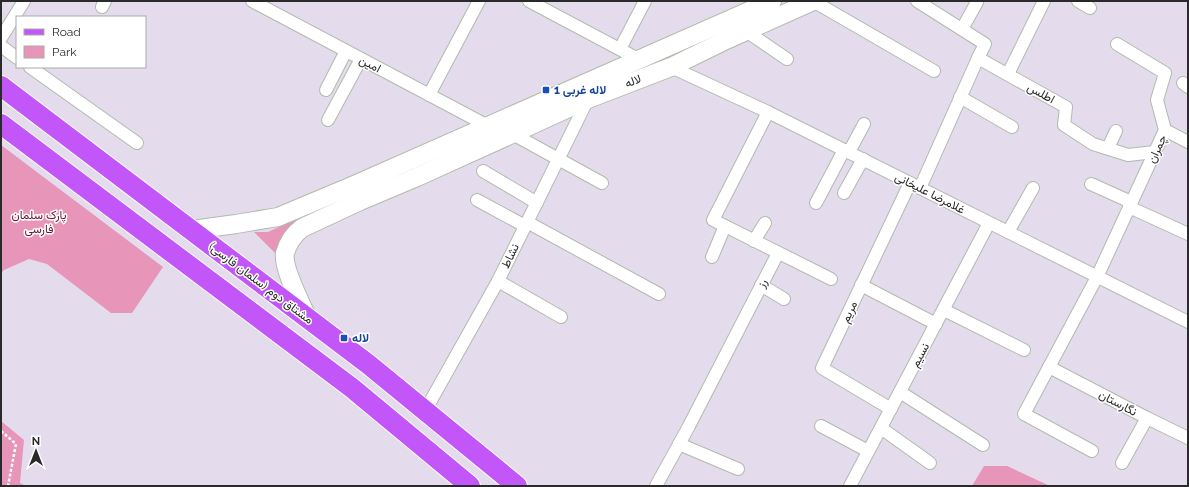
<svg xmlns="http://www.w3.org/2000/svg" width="1189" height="487" font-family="Raleway,Vazirmatn,sans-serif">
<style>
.green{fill:#e795b9}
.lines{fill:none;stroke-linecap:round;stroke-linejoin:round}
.street-casing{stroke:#b0bbac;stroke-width:14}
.secondary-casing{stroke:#b0bbac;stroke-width:20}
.primary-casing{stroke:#fff;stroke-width:22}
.path{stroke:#fff;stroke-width:2.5;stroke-dasharray:3 2;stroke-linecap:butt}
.street{stroke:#fff;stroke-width:12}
.secondary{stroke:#fff;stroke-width:18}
.primary{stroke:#c256f8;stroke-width:20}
.transit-dot{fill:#1a4fb4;stroke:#fff;stroke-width:1.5}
.labels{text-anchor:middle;stroke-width:3;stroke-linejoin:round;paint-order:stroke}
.street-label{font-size:12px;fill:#2a2a2a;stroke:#fff}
.transit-label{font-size:12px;font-weight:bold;fill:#164399;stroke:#fff;text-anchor:start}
.park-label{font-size:12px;fill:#6c1630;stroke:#fff}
</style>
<rect width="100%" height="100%" fill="#e4dced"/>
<g class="green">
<polygon points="1,145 163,267 132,313 111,313 47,264 29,259 4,270 1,273"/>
<polygon points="347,195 281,259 254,232 268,232"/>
<polygon points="1,421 24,440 20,483 26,486 1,486"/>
<polygon points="984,466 1007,466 1050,486 972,486"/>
</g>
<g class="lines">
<defs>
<g id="street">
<polyline points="252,1 488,126"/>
<polyline points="529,1 640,60"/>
<polyline points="813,1 934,71"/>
<polyline points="917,1 985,44 978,58 1066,107 1064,125 1093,144 1128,155 1155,152"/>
<polyline points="1078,1 1090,8"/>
<polyline points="102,7 105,1"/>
<polyline points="962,29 977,2"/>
<polyline points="746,31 787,59"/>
<polyline points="1,38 24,1"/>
<polyline points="1,46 17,58"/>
<polyline points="620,49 645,1"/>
<polyline points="30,67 137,143"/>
<polyline points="671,67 768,112 1188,322"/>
<polyline points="1008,74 1044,1"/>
<polyline points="1183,83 1188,87"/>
<polyline points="326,90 346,51"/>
<polyline points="429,95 479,1"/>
<polyline points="960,97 1012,127"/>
<polyline points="768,112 713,220 831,279"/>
<polyline points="328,120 361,59"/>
<polyline points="1165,130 1188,142"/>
<polyline points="520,138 602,183"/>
<polyline points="1108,148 1116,131"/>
<polyline points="849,152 864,124"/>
<polyline points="483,171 537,203"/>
<polyline points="1091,184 1131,202"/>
<polyline points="920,188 978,58"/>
<polyline points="844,193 863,159"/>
<polyline points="477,200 525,226"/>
<polyline points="816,203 844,150"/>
<polyline points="1129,207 1188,234"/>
<polyline points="527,222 659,294"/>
<polyline points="1008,232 1033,188"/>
<polyline points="754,241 765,223"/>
<polyline points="712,257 725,226"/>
<polyline points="498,281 561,317"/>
<polyline points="761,285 784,299"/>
<polyline points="861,285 936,324"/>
<polyline points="944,310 1024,350"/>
<polyline points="1049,367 1147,418 1188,438"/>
<polyline points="900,392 983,445"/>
<polyline points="891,409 822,368 910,183"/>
<polyline points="425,411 498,281 588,99"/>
<polyline points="821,426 868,451"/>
<polyline points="881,428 930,463"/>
<polyline points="679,444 738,469"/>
<polyline points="1092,451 1024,414 1097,277 1165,130 1157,100 1165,73 1117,44"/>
<polyline points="1122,463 1147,418"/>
<polyline points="656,486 689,426 778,253"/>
<polyline points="850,486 989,223"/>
</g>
<g id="secondary">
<polyline points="192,230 236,224 278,217 352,186 772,1"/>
<path d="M307 317C301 304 282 266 285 253 288 243 294 234 302 228L360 201 417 177 512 134 588 99 671 67 726 40 813 1"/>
</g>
<g id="primary">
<polyline points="1,86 368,364 517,486"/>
<polyline points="1,124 352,388 470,486"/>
</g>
</defs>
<use href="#street" class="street-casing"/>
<use href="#secondary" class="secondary-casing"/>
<use href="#primary" class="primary-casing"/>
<polyline class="path" points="1,431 16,444 8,486"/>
<use href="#street" class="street"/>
<use href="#secondary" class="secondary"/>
<use href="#primary" class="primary"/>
</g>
<g class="transit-dot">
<rect x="542" y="86" width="8" height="8" rx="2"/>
<rect x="340" y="334" width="8" height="8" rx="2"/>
</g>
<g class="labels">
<g class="street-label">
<text transform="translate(370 64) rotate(28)" y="4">امین</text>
<text transform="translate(633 81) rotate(-21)" y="4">لاله</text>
<text transform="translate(1041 93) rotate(29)" y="4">اطلس</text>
<text transform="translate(1157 149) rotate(-65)" y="4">چمران</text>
<text transform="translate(930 193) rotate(27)" y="4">غلامرضا علیخانی</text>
<text transform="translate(510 256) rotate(-64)" y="4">نشاط</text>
<text transform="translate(261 283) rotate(37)" y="4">مشتاق دوم (سلمان فارسی)</text>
<text transform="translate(762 283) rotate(-63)" y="4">رز</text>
<text transform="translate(849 312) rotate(-65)" y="4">مریم</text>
<text transform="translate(920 355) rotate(-62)" y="4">نسیم</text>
<text transform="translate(1118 403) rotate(28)" y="4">نگارستان</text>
</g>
<g class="transit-label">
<text x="554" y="94">لاله غربی 1</text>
<text x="352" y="342">لاله</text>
</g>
<g class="park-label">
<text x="39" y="219">پارک سلمان<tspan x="39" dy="14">فارسی</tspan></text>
</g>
</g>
<rect width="1189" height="487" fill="none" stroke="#2a2a2a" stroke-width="4"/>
<rect x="16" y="16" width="130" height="52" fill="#ffffff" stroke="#aaaaaa"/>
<rect x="24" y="29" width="20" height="6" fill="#c256f8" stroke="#aaaaaa"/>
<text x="52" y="36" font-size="12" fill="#2a2a2a">Road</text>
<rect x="24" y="46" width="20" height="12" fill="#e795b9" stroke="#aaaaaa"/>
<text x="52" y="56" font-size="12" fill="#2a2a2a">Park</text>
<g transform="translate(36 451)" stroke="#ffffff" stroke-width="3" paint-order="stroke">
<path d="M0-3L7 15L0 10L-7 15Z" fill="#2a2a2a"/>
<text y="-6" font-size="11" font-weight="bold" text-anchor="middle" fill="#2a2a2a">N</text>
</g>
</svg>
